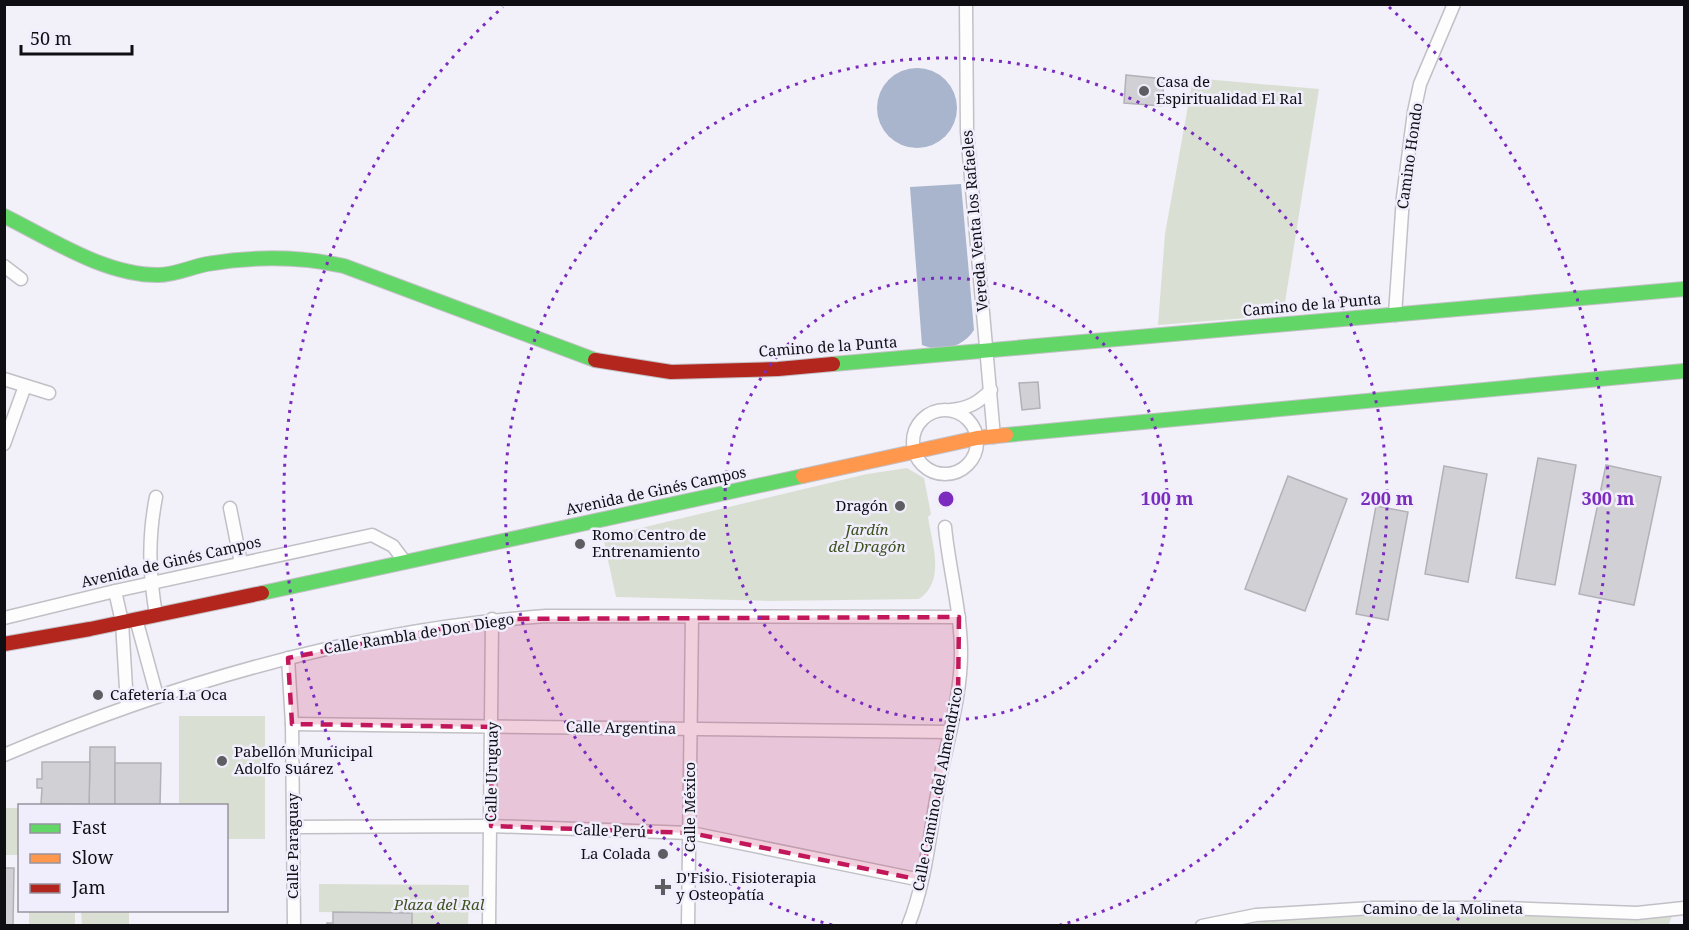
<svg xmlns="http://www.w3.org/2000/svg" width="1689" height="930" font-family="'Noto Serif',serif">
<style>
.green{fill:#d9e0d3}
.water{fill:#a8b5cd}
.building{fill:#d1d0d5;stroke:#b2b1b7;stroke-width:1.5}
.lines{fill:none;stroke-linecap:round;stroke-linejoin:round}
.street-casing{stroke:#c2c0c6;stroke-width:15}
.fast-casing{stroke:#c2c0c6;stroke-width:16}
.slow-casing{stroke:#c2c0c6;stroke-width:16}
.jam-casing{stroke:#c2c0c6;stroke-width:16}
.street{stroke:#fdfdfe;stroke-width:12}
.fast{stroke:#63d668;stroke-width:14}
.slow{stroke:#ff974d;stroke-width:14}
.jam{stroke:#b3261e;stroke-width:14}
.marked{fill:#c2185b;fill-opacity:0.2;stroke:#c2185b;stroke-width:4.5;stroke-dasharray:12 8;stroke-linejoin:round}
.ring{fill:none;stroke:#7b2cbf;stroke-width:3;stroke-dasharray:3 6}
.poi-dot{fill:#5e5d62;stroke:#f0edfc;stroke-width:2}
.labels{text-anchor:middle;stroke-width:5;stroke-linejoin:round;paint-order:stroke}
.poi-label{font-size:15px;fill:#0f0e12;stroke:#f0edfc;text-anchor:start}
.street-label{font-size:15px;fill:#0f0e12;stroke:#f0edfc}
.park-label{font-size:15px;font-style:italic;fill:#3d511d;stroke:#f0edfc}
.centre{fill:#7b2cbf;stroke:#f0edfc;stroke-width:3}
.ring-label{font-size:18px;text-anchor:middle;font-weight:bold;fill:#7b2cbf;stroke:#f0edfc;stroke-width:5;stroke-linejoin:round;paint-order:stroke}
</style>
<rect width="100%" height="100%" fill="#f2f0f8"/>
<g class="green">
<polygon points="1193,78 1319,89 1283,315 1158,325 1165,234"/>
<path d="M907 468 924 478 931 514 928 517C932 544 946 581 919 599L771 601 616 597 603 537 867 474Z"/>
<polygon points="179,716 265,716 265,839 227,839 226,806 179,805"/>
<polygon points="4,808 19,808 19,855 5,855"/>
<polygon points="319,884 469,885 468,925 412,925 411,913 319,912"/>
<rect x="29" y="911" width="46" height="14"/>
<polygon points="81,911 129,911 129,925 82,925"/>
<polygon points="1403,913 1672,916 1668,926 1233,926 1302,917"/>
</g>
<g class="water">
<circle cx="917" cy="108" r="40"/>
<path d="M961 184 974 330C963 347 942 353 922 345L910 187Z"/>
</g>
<g class="building">
<polygon points="1126,75 1164,79 1162,106 1124,103"/>
<polygon points="1038,382 1040,408 1022,410 1019,383"/>
<polygon points="1538,458 1576,465 1555,585 1516,578"/>
<polygon points="1606,465 1661,477 1634,605 1579,594"/>
<polygon points="1444,466 1487,474 1468,582 1425,574"/>
<polygon points="1288,476 1347,499 1305,611 1245,589"/>
<polygon points="1376,506 1408,512 1388,620 1356,614"/>
<polygon points="90,747 115,747 115,806 89,806"/>
<polygon points="42,762 90,762 89,805 41,804 42,788 37,788 37,779 42,779"/>
<polygon points="115,763 161,763 160,806 115,805"/>
<polygon points="4,868 14,868 13,926 4,926"/>
<polygon points="333,912 412,913 412,926 327,926 327,923 333,923"/>
</g>
<g class="lines">
<defs>
<g id="street">
<polyline points="966,4 967,132 994,437"/>
<polyline points="4,266 21,279"/>
<polyline points="1395,315 1403,197 1414,112 1420,84 1454,4"/>
<polyline points="4,379 49,393"/>
<circle cx="945" cy="442" r="32"/>
<path d="M951 410C969 408 978 403 991 390"/>
<polyline points="4,444 25,386"/>
<polyline points="230,508 241,563"/>
<polyline points="115,591 122,622 127,705"/>
<path d="M156 615C149 573 148 538 156 497"/>
<polyline points="4,618 115,591 372,535 393,546 405,562"/>
<polyline points="136,619 157,696"/>
<polyline points="288,658 292,724 294,926"/>
<polyline points="292,724 950,732"/>
<path d="M4 755C176 682 359 629 546 616L959 617"/>
<polyline points="294,827 491,826 691,833 921,880"/>
<polyline points="489,926 492,619"/>
<polyline points="688,926 692,617"/>
<path d="M908 926C927 880 930 827 940 779 948 737 961 696 961 653 961 610 949 569 945 527"/>
<polyline points="1202,926 1256,915 1373,908 1507,908 1637,913 1684,908"/>
</g>
<g id="fast">
<path d="M4 216C51 239 104 275 158 275 175 275 191 267 207 264 254 256 298 256 344 266L595 360"/>
<polyline points="833,364 1684,289"/>
<polyline points="1006,435 1684,371"/>
<polyline points="262,593 803,476"/>
</g>
<polyline id="slow" points="803,476 977,438 1006,435"/>
<g id="jam">
<polyline points="595,360 671,372 778,369 833,364"/>
<polyline points="4,644 90,629 262,593"/>
</g>
</defs>
<use href="#street" class="street-casing"/>
<use href="#fast" class="fast-casing"/>
<use href="#slow" class="slow-casing"/>
<use href="#jam" class="jam-casing"/>
<use href="#street" class="street"/>
<use href="#fast" class="fast"/>
<use href="#slow" class="slow"/>
<use href="#jam" class="jam"/>
</g>
<path class="marked" d="M959 617 958 701 921 880 691 833 491 826 492 727 292 724 288 658 492 619Z"/>
<g class="ring">
<circle cx="946" cy="499" r="221"/>
<path d="M832 925A441 441 0 1 1 1060 925"/>
<path d="M439 925A662 662 0 0 1 503 7M1389 7A662 662 0 0 1 1453 925"/>
</g>
<g class="poi-dot">
<circle cx="1144" cy="91" r="6"/>
<circle cx="900" cy="506" r="6"/>
<circle cx="580" cy="544" r="6"/>
<circle cx="98" cy="695" r="6"/>
<circle cx="222" cy="761" r="6"/>
<circle cx="663" cy="854" r="6"/>
<path d="M660 878h6v6h6v6h-6v6h-6v-6h-6v-6h6z"/>
</g>
<g class="labels">
<g class="poi-label">
<text x="1156" y="87">Casa de<tspan x="1156" dy="17">Espiritualidad El Ral</tspan></text>
<text x="888" y="511" text-anchor="end">Dragón</text>
<text x="592" y="540">Romo Centro de<tspan x="592" dy="17">Entrenamiento</tspan></text>
<text x="110" y="700">Cafetería La Oca</text>
<text x="234" y="757">Pabellón Municipal<tspan x="234" dy="17">Adolfo Suárez</tspan></text>
<text x="651" y="859" text-anchor="end">La Colada</text>
<text x="676" y="883">D'Fisio. Fisioterapia<tspan x="676" dy="17">y Osteopatía</tspan></text>
</g>
<g class="street-label">
<text transform="translate(1410 156) rotate(-82)" y="5">Camino Hondo</text>
<text transform="translate(975 221) rotate(-95)" y="5">Vereda Venta los Rafaeles</text>
<text transform="translate(1312 305) rotate(-5)" y="5">Camino de la Punta</text>
<text transform="translate(828 347) rotate(-4)" y="5">Camino de la Punta</text>
<text transform="translate(656 491) rotate(-12)" y="5">Avenida de Ginés Campos</text>
<text transform="translate(171 562) rotate(-13)" y="5">Avenida de Ginés Campos</text>
<text transform="translate(419 634) rotate(-9)" y="5">Calle Rambla de Don Diego</text>
<text transform="translate(621 728) rotate(1)" y="5">Calle Argentina</text>
<text transform="translate(492 772) rotate(-89)" y="5">Calle Uruguay</text>
<text transform="translate(938 789) rotate(-79)" y="5">Calle Camino del Almendrico</text>
<text transform="translate(690 807) rotate(-90)" y="5">Calle México</text>
<text transform="translate(610 831) rotate(2)" y="5">Calle Perú</text>
<text transform="translate(293 846) rotate(-90)" y="5">Calle Paraguay</text>
<text x="1443" y="914">Camino de la Molineta</text>
</g>
<g class="park-label">
<text x="867" y="535">Jardín<tspan x="867" dy="17">del Dragón</tspan></text>
<text x="439" y="910">Plaza del Ral</text>
</g>
</g>
<circle cx="946" cy="499" r="9" class="centre"/>
<g class="ring-label">
<text x="1167" y="505">100 m</text>
<text x="1387" y="505">200 m</text>
<text x="1608" y="505">300 m</text>
</g>
<rect width="1689" height="930" fill="none" stroke="#0f0e12" stroke-width="12"/>
<rect x="18" y="804" width="210" height="108" fill="#f0edfc" stroke="#96949e" stroke-width="1.5"/>
<rect x="30" y="824" width="30" height="9" fill="#63d668" stroke="#96949e" stroke-width="1.5"/>
<text x="72" y="834" font-size="18" fill="#0f0e12">Fast</text>
<rect x="30" y="854" width="30" height="9" fill="#ff974d" stroke="#96949e" stroke-width="1.5"/>
<text x="72" y="864" font-size="18" fill="#0f0e12">Slow</text>
<rect x="30" y="884" width="30" height="9" fill="#b3261e" stroke="#96949e" stroke-width="1.5"/>
<text x="72" y="894" font-size="18" fill="#0f0e12">Jam</text>
<path d="M21 45v9h111v-9" fill="none" stroke="#0f0e12" stroke-width="3"/>
<text x="30" y="45" font-size="18" fill="#0f0e12" stroke="#f0edfc" stroke-width="4.5" paint-order="stroke">50 m</text>
</svg>
